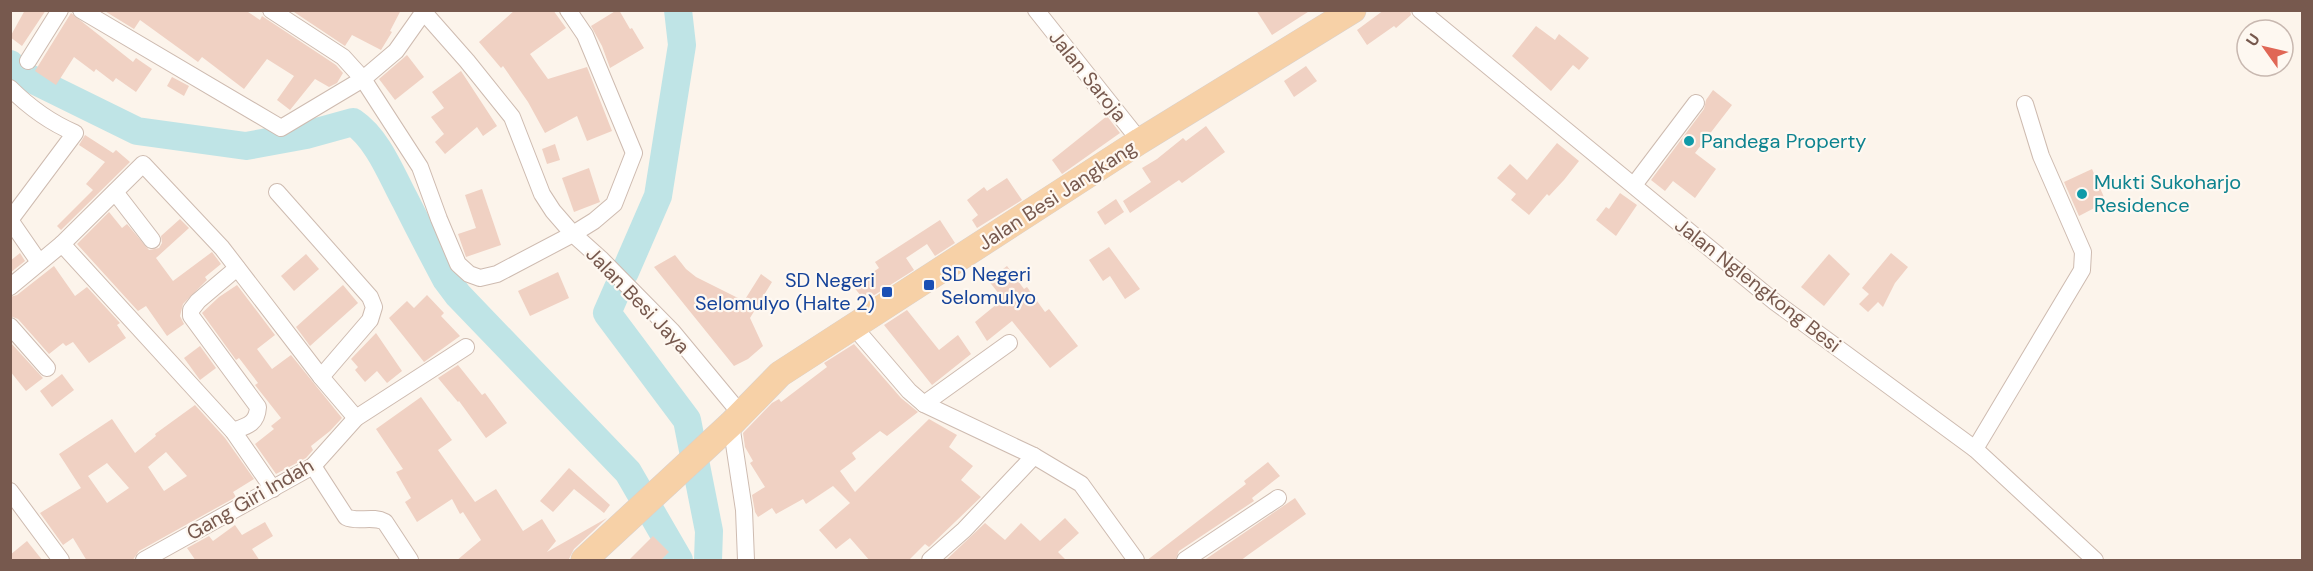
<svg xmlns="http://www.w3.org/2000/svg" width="2313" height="571" font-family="'DM Sans',sans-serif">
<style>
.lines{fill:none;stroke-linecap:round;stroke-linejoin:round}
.river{stroke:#bfe4e6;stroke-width:28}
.building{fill:#f0d1c3;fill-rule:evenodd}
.street-casing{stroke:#cebbb0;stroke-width:18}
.primary-casing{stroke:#d9d1cd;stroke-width:27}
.street{stroke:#fff;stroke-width:16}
.primary{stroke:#f7d1a7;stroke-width:26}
.culture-dot{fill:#0f9aa8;stroke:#fef8f1;stroke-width:2}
.transit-dot{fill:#1a4fb4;stroke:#fef8f1;stroke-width:2}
.labels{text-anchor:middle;stroke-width:4.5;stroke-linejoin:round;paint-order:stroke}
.street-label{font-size:20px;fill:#77594e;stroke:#fef8f1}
.culture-label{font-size:20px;fill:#0d838f;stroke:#fef8f1;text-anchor:start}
.transit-label{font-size:20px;fill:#164399;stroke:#fef8f1;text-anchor:start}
</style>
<rect width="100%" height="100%" fill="#fcf4eb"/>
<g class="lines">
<g class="river">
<path d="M10 64 17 72 137 131 246 146 306 135 353 122C378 139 391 174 405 200 418 226 432 253 446 279L458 295 628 472 679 560"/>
<polyline points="625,272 658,196 682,45 678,10"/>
<polyline points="618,288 607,313 687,420 709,531 708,560"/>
</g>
</g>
<g class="building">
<polygon points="25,10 46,10 22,46 10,37"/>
<polygon points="103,10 245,10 260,20 262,16 336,65 343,73 337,83 329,87 315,79 290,110 277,100 294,76 267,59 244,89 202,57 198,62 140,20 134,29"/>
<polygon points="291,10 401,10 390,31 392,32 381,50 352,35 345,46"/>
<polygon points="515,10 553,10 566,28 530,54 548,79 587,67 612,131 587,141 577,116 545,133 528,102 503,66 501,68 479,42"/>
<polygon points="617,10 619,10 630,29 632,28 644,48 610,68 602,46 591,26"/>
<polygon points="1256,10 1311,10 1272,35"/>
<polygon points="1384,10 1410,10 1411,15 1396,28 1394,26 1367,45 1357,30"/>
<polygon points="71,13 133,62 136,58 152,69 136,92 116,78 113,82 96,69 94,72 74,57 56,85 35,71"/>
<polygon points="1536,26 1555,40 1559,34 1589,58 1579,70 1573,65 1551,91 1512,56"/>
<polygon points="407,55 424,77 395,100 379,79"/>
<polygon points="1306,66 1317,81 1294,97 1284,81"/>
<polygon points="461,71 497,126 483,136 477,127 445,154 435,142 444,134 431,117 444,108 432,92"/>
<polygon points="172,77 189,86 184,96 167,86"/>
<polygon points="1713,90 1732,105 1695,153 1716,169 1695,198 1673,181 1665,191 1651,180 1704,109 1706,100"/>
<polygon points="1107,116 1120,133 1062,174 1052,160"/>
<polygon points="1206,126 1225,152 1182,183 1179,180 1130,213 1123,201 1151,182 1142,168 1157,159 1183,138 1186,141"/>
<polygon points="85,135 113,153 116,150 130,162 61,230 57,226 93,190 86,184 105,162 79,145"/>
<polygon points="1557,143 1579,161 1564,180 1549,196 1547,194 1529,215 1511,200 1516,194 1497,178 1510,164 1527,180"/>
<polygon points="555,144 560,160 547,164 542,149"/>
<polygon points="589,168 600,202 574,212 562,178"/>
<polygon points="2092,169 2106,202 2079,216 2064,182"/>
<polygon points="1007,178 1022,200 977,228 972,220 978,215 967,200 984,187 987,191"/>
<polygon points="482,189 501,245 466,257 458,234 476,228 465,195"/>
<polygon points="1620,193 1637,205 1616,236 1596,220 1606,207 1609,209"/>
<polygon points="1116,199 1124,212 1105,225 1097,212"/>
<polygon points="109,212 122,228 127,224 149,250 159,248 162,243 161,236 180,219 189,228 156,258 173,281 212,252 221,264 205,277 207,280 183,304 180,316 184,324 167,336 146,306 138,311 77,244"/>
<polygon points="940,220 955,243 935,256 927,244 906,258 914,270 865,301 853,286 879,268 875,262"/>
<polygon points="1109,247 1140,289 1125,299 1110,276 1103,281 1089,260"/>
<polygon points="20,253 25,261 10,273 10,261"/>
<polygon points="1891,253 1908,267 1895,283 1883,307 1878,302 1868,312 1859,304 1869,294 1862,288"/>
<polygon points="306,254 319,269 294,291 281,276"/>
<polygon points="1829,254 1850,274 1824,306 1801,287"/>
<polygon points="675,255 686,269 696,277 744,301 761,274 772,282 750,318 763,346 748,359 734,366 654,267"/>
<polygon points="54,266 75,296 87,287 120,323 117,325 126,338 89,363 73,342 66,346 63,343 49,354 18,319 10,316 10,297 17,295"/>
<polygon points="1007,266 1024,289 1027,287 1045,312 1049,309 1078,346 1050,368 1012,321 987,341 975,322 1003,299 988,280"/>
<polygon points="558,272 569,298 530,316 518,291"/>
<polygon points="237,285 275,335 257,349 272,369 291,355 342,418 330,431 311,446 313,450 306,458 276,474 255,444 274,429 271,426 281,418 255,385 258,383 239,358 236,360 202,313 219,297"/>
<polygon points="343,285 358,303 310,346 296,327"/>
<polygon points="427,295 444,313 441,316 460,336 424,362 389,318 407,301 414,308"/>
<polygon points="907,310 939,350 958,335 971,354 932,385 884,325"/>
<polygon points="376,333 402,371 387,383 377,371 365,382 355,370 358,367 351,359"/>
<polygon points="10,342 43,378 26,391 10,371"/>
<polygon points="854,344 901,398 918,412 887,436 880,431 852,453 856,459 840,471 855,492 929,419 957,435 949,447 973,466 961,480 981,497 929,547 925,544 908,561 870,561 850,538 836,549 819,530 850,503 833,486 806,504 803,499 776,514 772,508 758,517 755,512 752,495 765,487 750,463 753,461 745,447 743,433 772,403 779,399 781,402 827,367 824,363"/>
<polygon points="200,346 216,368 200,380 184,358"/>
<polygon points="458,365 482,395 485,393 507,423 486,438 459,401 458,402 438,378"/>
<polygon points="62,374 74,390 52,407 40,391"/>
<polygon points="421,397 452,440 438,450 475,502 496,489 523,531 542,519 556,541 547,552 607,518 574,549 568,561 456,561 481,540 463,512 460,514 452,499 417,522 405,502 411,498 396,472 403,469 376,429"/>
<path d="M195 405 225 438 254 479 233 492 236 497 139 551 132 561H87L73 538 63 545 40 513 81 488 59 454 112 419 135 453 156 436 155 434ZM166 452 187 476 164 491 148 467ZM107 463 129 488 107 503 88 476Z"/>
<polygon points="1268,462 1280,476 1252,498 1254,501 1179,551 1175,561 1146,561 1246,484 1244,481"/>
<polygon points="569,468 610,505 604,513 574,489 553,512 540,501"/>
<polygon points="1295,498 1306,514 1248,555 1240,561 1203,561"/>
<polygon points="1065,518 1079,533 1058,552 1067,561 946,560 985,523 1005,540 1021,523 1040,541"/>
<polygon points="265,522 273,536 252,549 260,561 196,561 187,548 209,536 213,541 235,525 242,535"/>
<polygon points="653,536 669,552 660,561 628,561"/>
<polygon points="27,541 43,561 10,561 10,555"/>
</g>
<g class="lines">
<defs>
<g id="street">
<polyline points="81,10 281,128 363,79 396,51 425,10"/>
<polyline points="271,10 343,57 363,79 420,167 439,219 458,264 469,274 480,278 497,274 573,234 602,260 672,331 740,413"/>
<polyline points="422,10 467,61 512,117 542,194 553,211 573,234 594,221 614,204 634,153 585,35 568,10"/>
<polyline points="1036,10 1140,141"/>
<polyline points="1420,10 1775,302 1975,449 2095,560"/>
<polyline points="28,61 60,10"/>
<path d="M10 88C30 108 49 122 75 133L10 220"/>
<polyline points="1634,185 1696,103"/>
<polyline points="115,192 152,240"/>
<polyline points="277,192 370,297 374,307 370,320 321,377"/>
<polyline points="10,220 39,262"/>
<polyline points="62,244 143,164 222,248 321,377 356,418"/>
<polyline points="10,287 62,244 233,431 273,489"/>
<polyline points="10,326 47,368"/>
<polyline points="854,327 909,391 924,404 1034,456 1081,484 1136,560"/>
<polyline points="924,404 1009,343"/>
<polyline points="731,424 744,510 746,560"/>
<path d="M233 431C247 426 257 424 258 407L191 316V310L198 301 237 268"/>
<polyline points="1975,449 2082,270 2083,252 2041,156 2025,104"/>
<path d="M313 466 346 517C358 523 372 515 385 522L410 560"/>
<polyline points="10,491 61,560"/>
<polyline points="144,560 313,466 356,418 466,347"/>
<polyline points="930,560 964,530 1034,456"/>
<polyline points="1185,560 1278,498"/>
</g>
<polyline id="primary" points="584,560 731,424 780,374 1140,141 1353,10"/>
</defs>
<use href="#street" class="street-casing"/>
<use href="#primary" class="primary-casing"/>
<use href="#street" class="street"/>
<use href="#primary" class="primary"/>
</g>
<g class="culture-dot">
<circle cx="1689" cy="141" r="6"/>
<circle cx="2082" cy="194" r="6"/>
</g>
<g class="transit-dot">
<rect x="923" y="279" width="12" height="12" rx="3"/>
<rect x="881" y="286" width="12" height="12" rx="3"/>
</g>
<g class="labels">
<g class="street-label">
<text transform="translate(1088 76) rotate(51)" y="7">Jalan Saroja</text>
<text transform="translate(1057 195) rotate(-33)" y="7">Jalan Besi Jangkang</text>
<text transform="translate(1758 285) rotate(38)" y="7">Jalan Nglengkong Besi</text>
<text transform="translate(638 300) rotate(46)" y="7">Jalan Besi Jaya</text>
<text transform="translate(250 499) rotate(-30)" y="7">Gang Giri Indah</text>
</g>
<g class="culture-label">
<text x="1701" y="148">Pandega Property</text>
<text x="2094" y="189">Mukti Sukoharjo<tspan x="2094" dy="23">Residence</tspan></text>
</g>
<g class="transit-label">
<text x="941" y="281">SD Negeri<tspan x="941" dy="23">Selomulyo</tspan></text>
<text x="875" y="287" text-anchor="end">SD Negeri<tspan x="875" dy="23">Selomulyo (Halte 2)</tspan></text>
</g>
</g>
<rect width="2313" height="571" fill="none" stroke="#77594e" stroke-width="24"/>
<g transform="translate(2265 48) rotate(304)"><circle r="28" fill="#fef8f1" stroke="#c8b8b0" stroke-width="1.5"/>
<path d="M0-4.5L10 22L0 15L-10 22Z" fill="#e06756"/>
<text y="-9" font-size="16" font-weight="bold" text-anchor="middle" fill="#77594e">U</text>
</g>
</svg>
